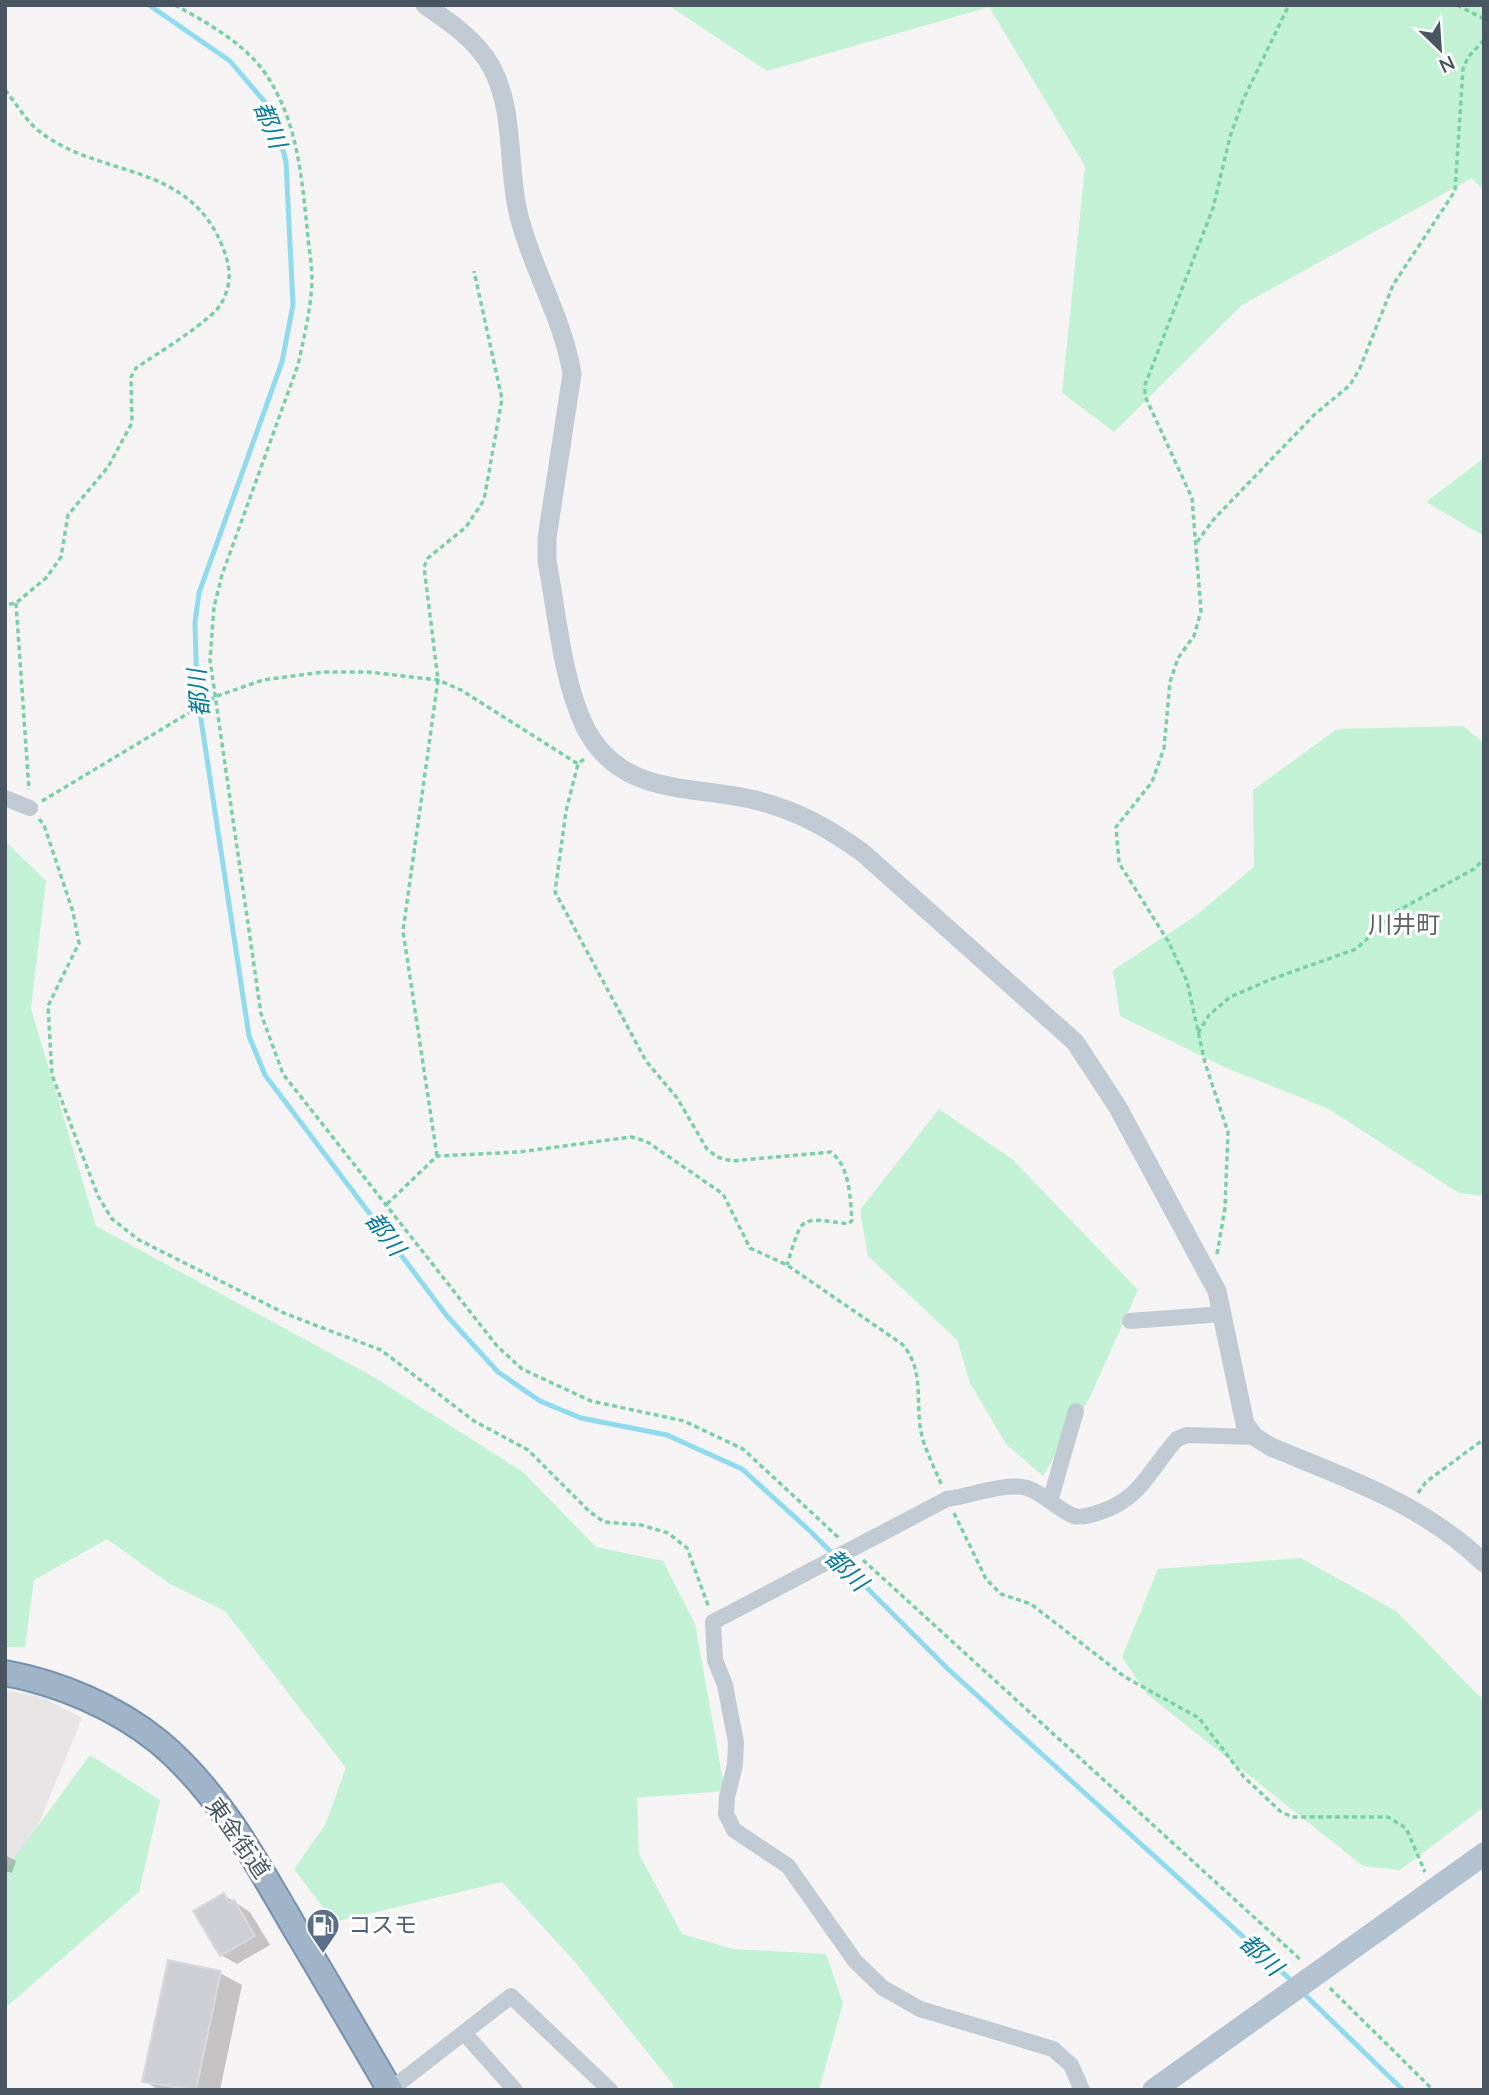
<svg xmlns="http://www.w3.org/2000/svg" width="1489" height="2095" font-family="Lato,'Noto Sans JP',sans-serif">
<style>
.education{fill:#e6e4e5}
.green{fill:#c3f1d5}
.shadow{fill:#0003}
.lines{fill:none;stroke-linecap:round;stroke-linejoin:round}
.stream{stroke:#90daee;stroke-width:5}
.building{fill:#cdcfd5;stroke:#d7d9de;stroke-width:2}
.trunk-casing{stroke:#7690ad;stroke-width:28}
.path{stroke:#7ad0a6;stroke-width:3.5;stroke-dasharray:5 3.5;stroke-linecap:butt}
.minor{stroke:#c1cad2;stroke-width:16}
.tertiary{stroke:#c1cad2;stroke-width:19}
.primary{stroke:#b3c2d1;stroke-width:23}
.trunk{stroke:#9fb4c9;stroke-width:24}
.labels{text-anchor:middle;stroke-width:6;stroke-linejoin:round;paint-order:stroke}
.street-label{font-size:23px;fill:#4a5661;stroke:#fff}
.service-label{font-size:23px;fill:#4e5e75;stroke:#fff;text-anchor:start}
.water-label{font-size:24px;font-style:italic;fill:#0c7c9b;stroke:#fff}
.neighbourhood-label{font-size:24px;fill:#5f6368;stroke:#fff}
</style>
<rect width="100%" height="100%" fill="#f5f3f3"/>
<polygon class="education" points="5,1690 42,1697 82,1718 5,1906"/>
<g class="green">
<polygon points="668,5 1484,5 1484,191 1472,178 1242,305 1114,432 1062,393 1085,166 989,7 767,71"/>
<polygon points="1484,458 1484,536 1426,502"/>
<polygon points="1463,726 1484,743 1484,1196 1459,1193 1327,1108 1222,1066 1120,1016 1113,970 1194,917 1254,867 1253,790 1337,729"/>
<polygon points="5,841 46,881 31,1009 96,1226 372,1376 523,1472 596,1547 663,1561 695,1624 725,1791 637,1798 639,1854 682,1934 733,1949 826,1954 843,2003 819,2090 674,2090 672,2083 575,1962 502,1882 334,1922 294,1869 325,1825 346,1768 225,1611 170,1584 107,1539 34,1580 25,1647 5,1647"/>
<polygon points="939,1109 1012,1159 1138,1290 1090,1397 1043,1476 1006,1444 970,1383 957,1340 868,1256 860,1210"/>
<polygon points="1301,1558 1396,1611 1484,1701 1484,1807 1400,1870 1363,1866 1147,1694 1122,1657 1158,1569"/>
<polygon points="90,1755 160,1800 139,1892 5,2008 5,1871"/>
</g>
<g class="shadow">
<polygon points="5,1855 16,1861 12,1873 5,1871"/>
<polygon points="224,1895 250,1912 270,1945 237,1964 221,1955"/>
<polygon points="220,1973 242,1985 220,2090 159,2090 144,2081"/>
</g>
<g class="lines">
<g class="stream">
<polyline points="149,5 230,61 264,101 279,135 286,162 293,305 282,362 199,593 195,622 197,693 249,1036 265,1075 447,1316 498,1372 540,1401 581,1418 667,1435 742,1469 810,1531 948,1669 1293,1982"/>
<polyline points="1302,1992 1403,2090"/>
</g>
</g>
<g class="building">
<polygon points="224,1893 229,1903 234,1900 255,1936 220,1956 193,1911"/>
<polygon points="168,1960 221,1971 196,2090 142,2082"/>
</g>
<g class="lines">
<defs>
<path id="trunk" d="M5 1673C59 1683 116 1707 159 1742 217 1790 256 1861 293 1925 326 1980 358 2035 390 2090"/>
</defs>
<use href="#trunk" class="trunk-casing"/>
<g class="path">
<path d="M175 5C206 22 244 43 265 73 297 120 301 172 307 227 308 244 312 263 312 280 311 309 304 337 298 365L222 575 214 607 210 660 261 1014 283 1074 497 1346 522 1369 591 1401 684 1421 743 1449 839 1538"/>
<polyline points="1457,5 1484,19"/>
<path d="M5 90C16 103 26 121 39 131 99 179 189 160 223 248 231 268 232 284 221 304 211 321 155 355 136 368L131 377 132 423 108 467 68 515 61 557 46 578 16 603 5 605"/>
<polyline points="1197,542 1214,519 1314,415 1350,385 1360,368 1393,285 1455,191 1463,69 1468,57 1484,40"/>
<polyline points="16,603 29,790"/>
<path d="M584 759 578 764 566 811 555 892 646 1061 677 1098 707 1149 717 1157 732 1161 831 1152C850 1167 850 1197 852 1220L849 1224C797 1217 803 1215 787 1265"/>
<polyline points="42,801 217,696 263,680 323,672 368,672 438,680 461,690 578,764"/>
<polyline points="39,819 44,825 73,912 79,943 48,1006 52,1075 98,1196 112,1219 139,1240 286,1314 381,1350 474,1421 528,1450 590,1512 604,1522 641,1525 668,1533 687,1548 709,1608"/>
<polyline points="1198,1033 1209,1015 1230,997 1272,979 1356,949 1397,911 1474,869 1484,859"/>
<polyline points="437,1156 403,931 438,680 424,567 428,558 466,527 484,500 502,399 474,271"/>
<path d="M387 1204 437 1156 519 1152 631 1137 646 1141 723 1194 750 1248 787 1265 902 1344C927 1372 913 1406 923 1440 928 1456 936 1471 942 1486"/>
<polyline points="1217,1254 1225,1208 1228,1132 1205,1063 1187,981 1168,941 1119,863 1116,827 1152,782 1164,748 1170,682 1178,658 1194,636 1201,611 1192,498 1145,396 1145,385 1213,208 1230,137 1243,100 1289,5"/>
<polyline points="1418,1493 1426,1482 1484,1439"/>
<polyline points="954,1513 986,1579 1001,1594 1031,1604 1125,1677 1199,1718 1244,1777 1280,1811 1292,1817 1388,1817 1406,1828 1425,1872"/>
<polyline points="863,1560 1302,1961"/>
<polyline points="1330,1988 1433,2090"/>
</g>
<g class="minor">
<polyline points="5,798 30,808"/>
<polyline points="1130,1321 1223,1314"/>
<polyline points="1050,1501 1076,1411"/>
<polyline points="465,2034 515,2090"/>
<polyline points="390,2090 511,1996 610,2090"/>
<path d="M1082 2090 1071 2065 1053 2049 920 2009 883 1988 855 1961 788 1866 734 1830 726 1814 727 1797 735 1765 736 1742 725 1685 715 1660 713 1622 947 1499C970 1496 1005 1482 1027 1488 1044 1493 1057 1510 1074 1516 1082 1518 1092 1515 1100 1512 1141 1499 1149 1470 1177 1439L1187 1435 1255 1437"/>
</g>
<path class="tertiary" d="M425 5C451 23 475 39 491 66 515 110 507 164 518 212 531 268 563 317 572 374L547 538V561C557 613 562 680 585 727 621 799 696 784 759 801 798 811 830 829 863 853L1075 1042 1117 1106 1217 1291 1245 1424 1255 1437 1271 1447C1348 1479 1423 1504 1484 1563"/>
<polyline class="primary" points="1154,2090 1484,1854"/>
<use href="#trunk" class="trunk"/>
</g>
<defs>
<symbol id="fuel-pin" viewBox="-11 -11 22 30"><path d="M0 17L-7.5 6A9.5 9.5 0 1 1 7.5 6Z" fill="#5c6f8a" stroke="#fff"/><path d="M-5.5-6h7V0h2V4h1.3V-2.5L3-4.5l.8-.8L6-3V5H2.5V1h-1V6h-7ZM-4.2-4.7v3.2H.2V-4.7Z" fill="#fff"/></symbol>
</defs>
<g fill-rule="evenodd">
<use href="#fuel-pin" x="304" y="1906" width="38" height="52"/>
</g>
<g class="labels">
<g class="street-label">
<text transform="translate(238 1838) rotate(55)" y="8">東金街道</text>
</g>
<g class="service-label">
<text x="348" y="1933">コスモ</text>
</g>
<g class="water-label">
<text transform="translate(270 125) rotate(68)" y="8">都川</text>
<text transform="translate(199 693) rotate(-95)" y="8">都川</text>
<text transform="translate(385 1234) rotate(53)" y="8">都川</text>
<text transform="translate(846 1570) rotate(44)" y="8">都川</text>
<text transform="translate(1261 1955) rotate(43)" y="8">都川</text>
</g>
<g class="neighbourhood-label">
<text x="1404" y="933">川井町</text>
</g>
</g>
<rect width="1489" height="2095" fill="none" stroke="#4a5661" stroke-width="14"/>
<g transform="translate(1440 49) rotate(155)" stroke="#ffffff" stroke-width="5" paint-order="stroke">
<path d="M0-5L12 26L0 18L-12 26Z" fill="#4a5661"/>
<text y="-10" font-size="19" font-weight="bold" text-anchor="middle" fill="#4a5661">N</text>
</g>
</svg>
